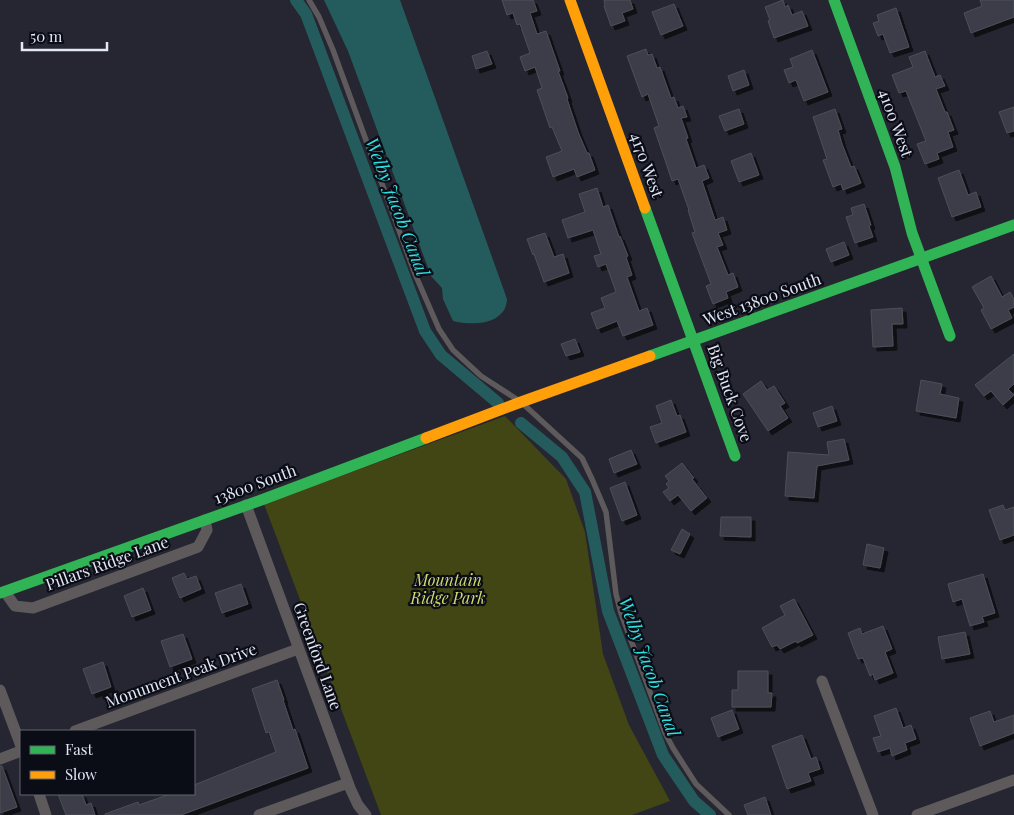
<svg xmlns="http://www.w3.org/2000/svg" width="1014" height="815" font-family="'Playfair Display',serif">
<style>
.green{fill:#424514}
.water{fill:#245c5d}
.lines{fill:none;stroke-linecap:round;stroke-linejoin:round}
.canal{stroke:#245c5d;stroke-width:12}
.building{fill:#3d3e48;stroke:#4c4e58;filter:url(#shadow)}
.lane{stroke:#5e5a5b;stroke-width:5.5}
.street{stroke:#5e5a5b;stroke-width:11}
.fast{stroke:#30b455;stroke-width:11}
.slow{stroke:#ff9f0a;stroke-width:11}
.labels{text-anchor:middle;stroke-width:4.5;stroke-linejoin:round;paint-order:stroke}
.street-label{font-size:16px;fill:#e4e7f5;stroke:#0b0d16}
.park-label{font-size:16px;font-style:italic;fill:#d3da6d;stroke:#0b0d16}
.water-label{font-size:18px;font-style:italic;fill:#2ee0e0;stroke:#0b0d16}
</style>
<defs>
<filter id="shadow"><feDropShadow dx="4" dy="4" stdDeviation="0" flood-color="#0009"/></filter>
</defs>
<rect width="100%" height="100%" fill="#252631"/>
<polygon class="green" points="505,416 566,479 585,532 603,654 629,725 670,801 632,815 381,815 264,504"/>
<path class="water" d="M324 0H400L507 299C506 325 472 326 453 321L443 299 442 288 431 276 348 51Z"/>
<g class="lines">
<g class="canal">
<polyline points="296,0 306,14 425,331 441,355 498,403"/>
<polyline points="521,423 562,457 585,492 608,611 663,755 694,801 710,815"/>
</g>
</g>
<g class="building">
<polygon points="502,0 533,0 537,11 530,13 537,34 546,31 560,71 558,71 568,98 567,99 578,132 587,153 589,153 595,170 577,177 574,169 553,177 546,157 562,151 552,127 550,128 537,90 542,88 535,67 525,71 520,57 530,53 520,24 517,25 513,13 507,15"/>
<polygon points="604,0 630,0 633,9 622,13 625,21 611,26 604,6 605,5"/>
<polygon points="783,0 785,7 788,5 792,15 802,11 808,26 774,38 768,21 770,20 765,7"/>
<polygon points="980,0 1014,0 1014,17 971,33 964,13 982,6"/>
<polygon points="674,4 683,26 661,35 652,12"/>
<polygon points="896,8 909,47 890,53 883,34 878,36 873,23 879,21 877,15"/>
<polygon points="646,49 648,55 652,54 657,68 660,67 671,98 674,97 678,108 683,106 687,117 681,118 688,138 686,139 696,168 704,165 709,178 702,181 715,220 723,217 727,230 718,233 723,245 717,247 728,275 733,273 738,287 726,292 728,298 713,304 706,286 711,284 692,233 695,232 688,210 689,210 678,179 672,181 665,160 654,128 659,126 648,94 642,97 627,56"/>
<polygon points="812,50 828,92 804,101 796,80 789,83 784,70 793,67 790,59"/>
<polygon points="487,51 492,64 476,69 472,56"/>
<polygon points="925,51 935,77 940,75 945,86 936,89 945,112 947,112 954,130 948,132 953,147 937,153 939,159 925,164 917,144 926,141 906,91 899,93 892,75 913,67 909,57"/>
<polygon points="744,70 749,85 733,91 728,76"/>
<polygon points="1014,107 1014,131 1007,133 999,112"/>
<polygon points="739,109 744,124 725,131 719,116"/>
<polygon points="835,109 842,129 838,130 842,144 851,167 854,166 861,183 843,190 841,184 833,187 823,160 827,159 813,117"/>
<polygon points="751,153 759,175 739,182 731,161"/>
<polygon points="959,170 968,195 976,192 981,207 952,217 938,178"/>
<polygon points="597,188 603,207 608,205 619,237 620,236 628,256 626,257 632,275 627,277 639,311 647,308 653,325 623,336 617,321 597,329 591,313 605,308 601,298 616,292 606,264 598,267 594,256 601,254 593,230 568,238 562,220 585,212 579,194"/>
<polygon points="864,204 871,225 869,226 873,237 855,243 846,217 853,215 851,208"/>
<polygon points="545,233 554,257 563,254 569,273 544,282 534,254 533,255 527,239"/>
<polygon points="844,242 849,255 831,262 826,249"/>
<polygon points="991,276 1002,297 1010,292 1014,299 1014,307 1008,310 1012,318 991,329 981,310 984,308 972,287"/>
<polygon points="902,308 903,324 892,324 893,346 873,347 871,310"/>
<polygon points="575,339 580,352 566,356 561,344"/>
<polygon points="1014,354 1014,384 1008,389 1014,395 1003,405 991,391 984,396 975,385"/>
<polygon points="921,380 942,384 940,394 959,398 956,418 916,411"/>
<polygon points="761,381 767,390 774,386 785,403 780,406 788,418 768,431 743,394"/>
<polygon points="671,400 677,416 680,415 686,432 656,443 650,427 662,423 656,406"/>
<polygon points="832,406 837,421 818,427 813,413"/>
<polygon points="844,439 849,460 817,466 814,498 785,496 788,452 829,455 827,442"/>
<polygon points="631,450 637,464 614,473 609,459"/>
<polygon points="682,463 694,478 692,479 707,498 691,511 678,495 670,501 663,492 669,488 666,484 669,481 665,476"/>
<polygon points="625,482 637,515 622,521 610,488"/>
<polygon points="1003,505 1005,510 1014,507 1014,535 1000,540 989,510"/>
<polygon points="721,517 751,517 751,537 720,536"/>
<polygon points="682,529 690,534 680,554 671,550"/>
<polygon points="867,544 884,548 880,568 863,565"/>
<polygon points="184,573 187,579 196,576 201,589 180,598 172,578"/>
<polygon points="983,574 995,613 982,617 984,622 970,626 962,599 953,602 948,584"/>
<polygon points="241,584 248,604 222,613 215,593"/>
<polygon points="143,588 151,610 132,617 124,596"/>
<polygon points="794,599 813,635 797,643 796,641 780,649 777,645 772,647 762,628 785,615 780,606"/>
<polygon points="883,626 892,649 885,652 893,673 875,680 873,674 870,676 863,658 858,659 848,633 860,628 862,634"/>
<polygon points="965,632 970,654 942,659 938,637"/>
<polygon points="183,634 192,659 170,667 161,641"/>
<polygon points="103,662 111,687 92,694 83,669"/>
<polygon points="738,671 768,671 768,693 772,693 771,707 732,707 732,690 738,690"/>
<polygon points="277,680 284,700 283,700 293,730 295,729 308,768 181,815 105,815 105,814 138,802 139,805 170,794 194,794 194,785 276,752 269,732 266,733 252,689"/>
<polygon points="896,708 903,728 911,725 916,739 905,743 907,750 892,756 890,748 878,752 873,738 881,736 874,716"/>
<polygon points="732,710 739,729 718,737 711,718"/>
<polygon points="990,711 994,722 1014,715 1014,733 980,746 970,718"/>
<polygon points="802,735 811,759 816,757 820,769 808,773 811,781 787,789 772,746"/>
<polygon points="0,766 2,766 17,807 0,813"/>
<polygon points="58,794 82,794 86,805 91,803 95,815 66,815"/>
<polygon points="765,797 771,815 748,815 744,805"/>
</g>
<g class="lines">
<polyline class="lane" points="309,0 319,17 333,50 415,274 439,329 453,350 481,376 521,402 582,458 592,479 606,512 616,594 621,613 665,733 673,748 696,784 729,815"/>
<g class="street">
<polyline points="246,505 350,788 358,805 366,815"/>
<polyline points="5,592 15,606 33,608 198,547 207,530 205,520"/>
<polyline points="822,681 873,815"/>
<polyline points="0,690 21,746"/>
<polyline points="75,731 298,649"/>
<polyline points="0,759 21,751"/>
<polyline points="39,794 46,815"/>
<polyline points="259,815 348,783"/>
<polyline points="917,815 1014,780"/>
</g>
<g class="fast">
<polyline points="834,0 895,167 912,233 950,336"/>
<polyline points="645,208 735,456"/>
<polyline points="650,356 1014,225"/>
<polyline points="0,593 264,499 426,438"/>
</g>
<g class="slow">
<polyline points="570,0 645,208"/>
<polyline points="426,438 521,402 650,356"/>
</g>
</g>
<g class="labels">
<g class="street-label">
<text transform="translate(896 123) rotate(70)" y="6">4100 West</text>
<text transform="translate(647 165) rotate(70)" y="6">4170 West</text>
<text transform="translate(762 299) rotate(-20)" y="6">West 13800 South</text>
<text transform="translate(730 393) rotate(70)" y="6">Big Buck Cove</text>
<text transform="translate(255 484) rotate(-20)" y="6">13800 South</text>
<text transform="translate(107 563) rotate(-20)" y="6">Pillars Ridge Lane</text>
<text transform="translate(318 656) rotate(70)" y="6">Greenford Lane</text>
<text transform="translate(181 675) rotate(-20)" y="6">Monument Peak Drive</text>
</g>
<g class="park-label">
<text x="448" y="586">Mountain<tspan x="448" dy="18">Ridge Park</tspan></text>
</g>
<g class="water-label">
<text transform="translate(397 207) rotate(69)" y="6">Welby Jacob Canal</text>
<text transform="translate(649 667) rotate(70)" y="6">Welby Jacob Canal</text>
</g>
</g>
<rect x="20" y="730" width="175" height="65" fill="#0b0d16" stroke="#62646f"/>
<rect x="30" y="746" width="25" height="8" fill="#30b455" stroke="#62646f"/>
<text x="65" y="755" font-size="15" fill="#e4e7f5">Fast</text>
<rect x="30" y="771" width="25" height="8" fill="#ff9f0a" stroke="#62646f"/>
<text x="65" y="780" font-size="15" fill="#e4e7f5">Slow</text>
<path d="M22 42v8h85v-8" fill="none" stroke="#e4e7f5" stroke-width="2.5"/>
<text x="30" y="42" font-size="15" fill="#e4e7f5" stroke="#0b0d16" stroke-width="4" paint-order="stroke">50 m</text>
</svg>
